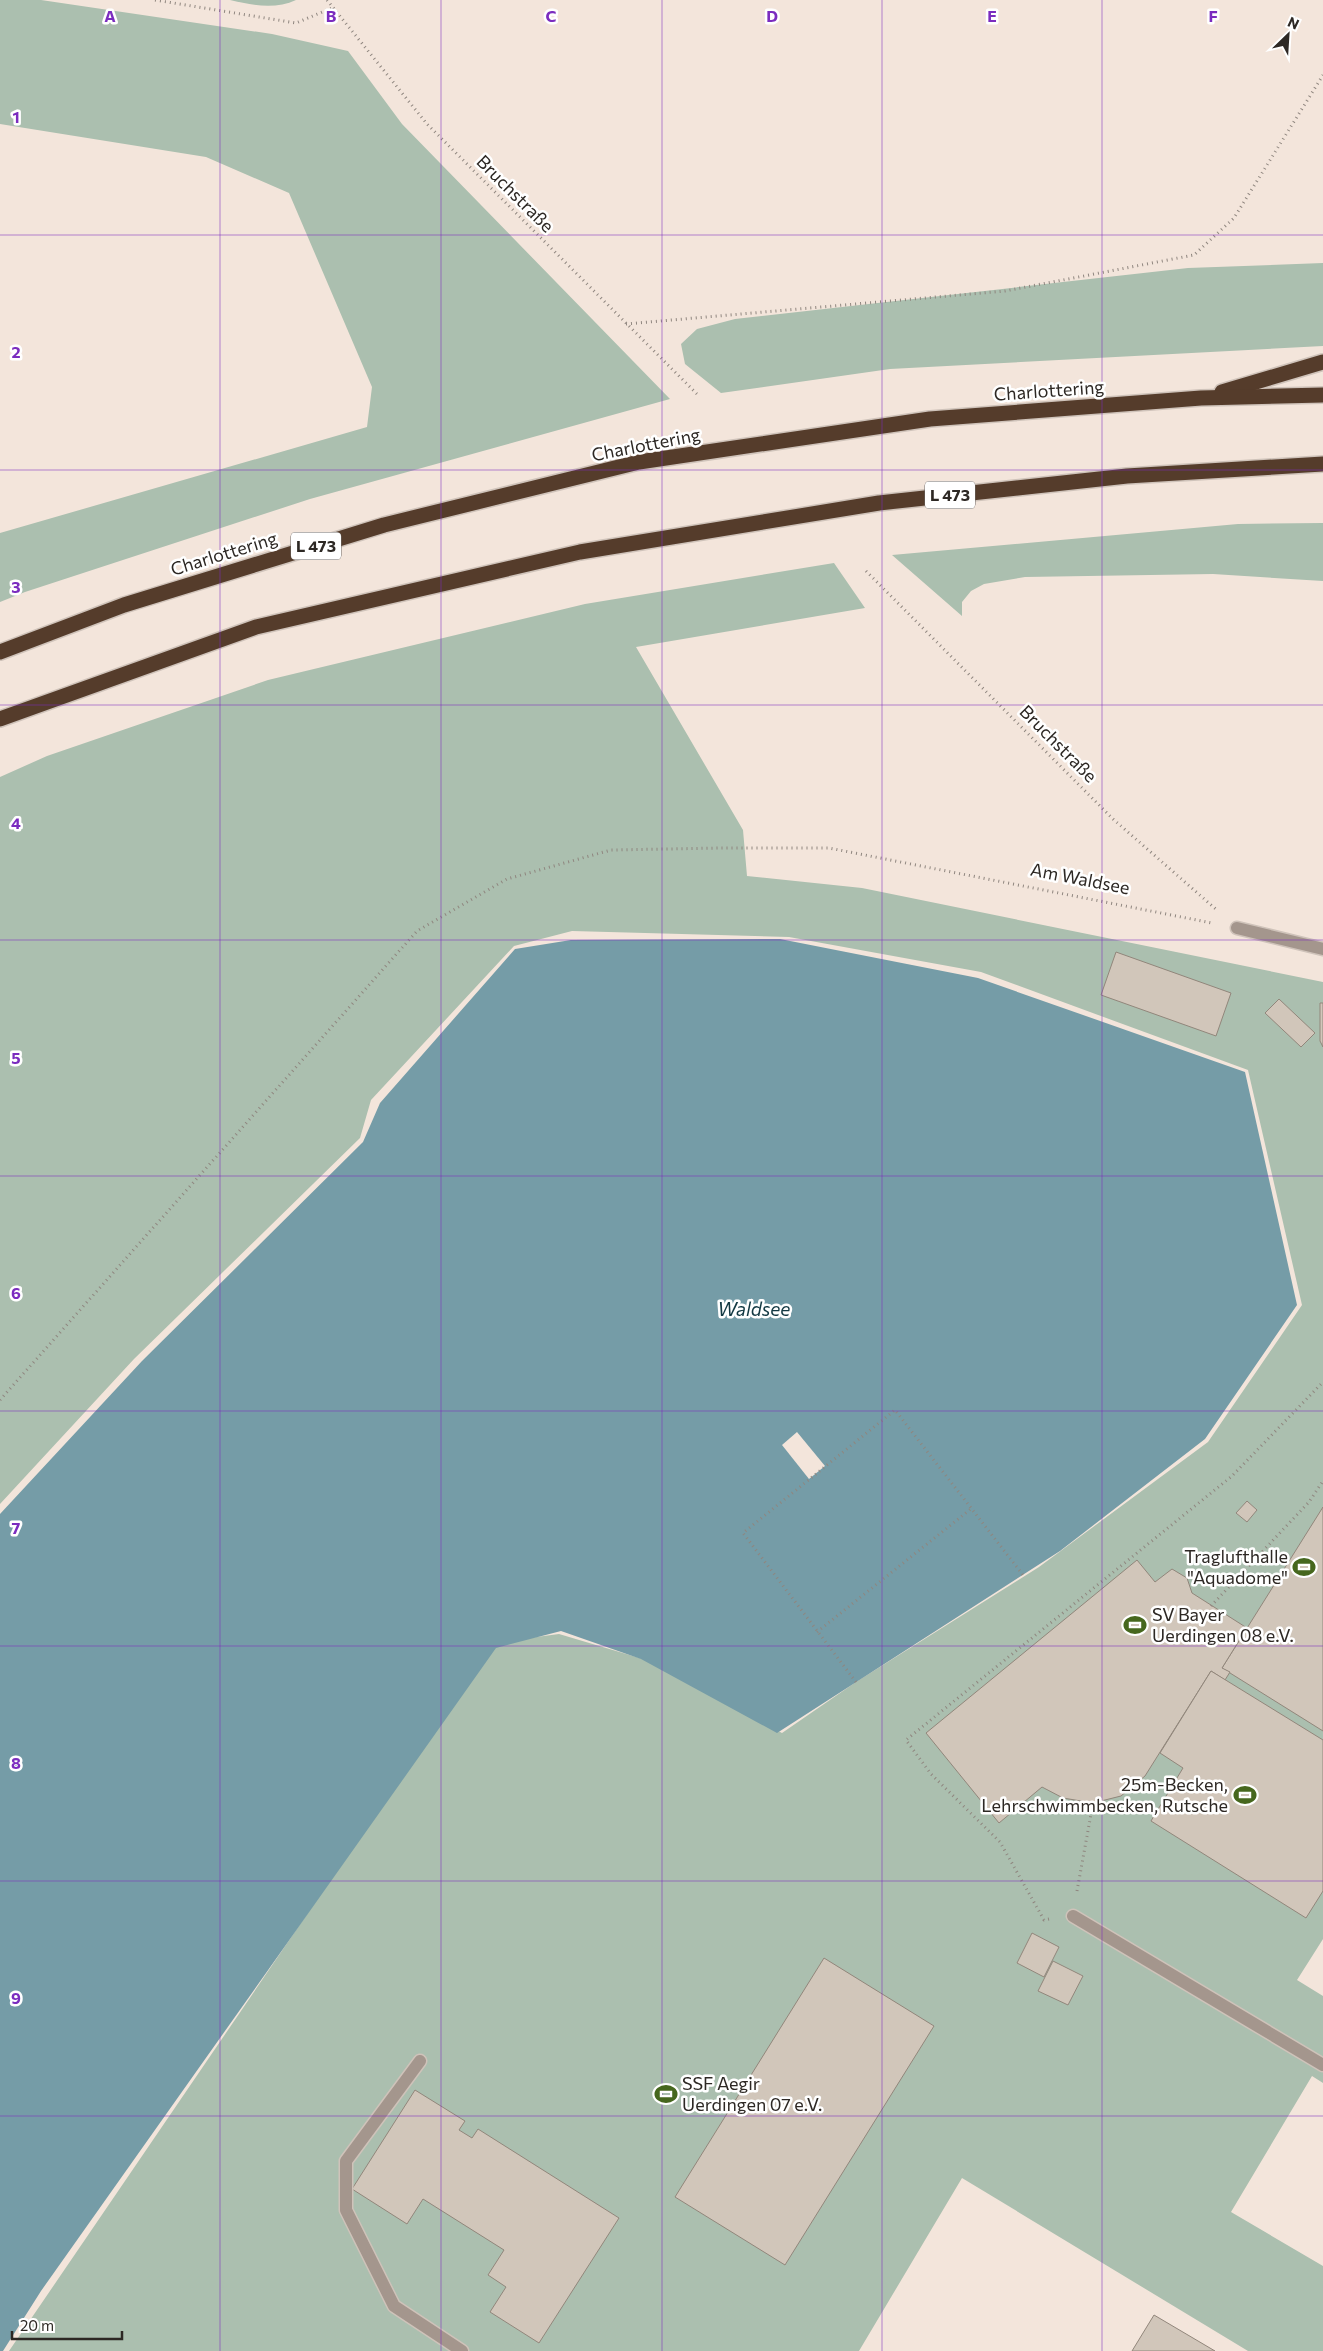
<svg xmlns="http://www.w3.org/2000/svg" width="1323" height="2351" font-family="Commissioner,sans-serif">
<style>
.green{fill:#abbfaf}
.water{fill:#759ca7}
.pier{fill:#f3e5db}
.building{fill:#d1c6ba;stroke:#91867b}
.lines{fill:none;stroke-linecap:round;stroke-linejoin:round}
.minor-casing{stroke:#cfc3ba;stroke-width:15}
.highway-casing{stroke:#cfc3ba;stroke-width:18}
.path{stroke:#8f867f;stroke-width:3;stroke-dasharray:1 4;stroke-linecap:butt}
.minor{stroke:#a4968d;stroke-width:12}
.highway{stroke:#553c2b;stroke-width:15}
.grid{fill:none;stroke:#7b2cbf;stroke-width:1;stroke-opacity:0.55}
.labels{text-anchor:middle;stroke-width:5;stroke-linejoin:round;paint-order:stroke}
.shield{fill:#fff;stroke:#6c6866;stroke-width:1}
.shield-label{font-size:16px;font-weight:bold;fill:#2d2824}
.street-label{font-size:18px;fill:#2d2824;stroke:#fff}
.poi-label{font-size:18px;fill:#2d2824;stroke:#fff;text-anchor:end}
.water-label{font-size:19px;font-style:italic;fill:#133943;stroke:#fff}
.grid-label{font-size:16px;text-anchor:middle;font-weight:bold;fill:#7b2cbf;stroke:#fff;stroke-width:5;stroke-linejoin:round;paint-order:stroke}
</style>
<rect width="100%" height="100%" fill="#f3e5db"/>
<g class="green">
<polygon points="0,0 41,0 272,34 348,51 402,124 670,399 310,499 25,592 0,602 0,533 367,427 372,387 289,193 206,157 0,124"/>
<path d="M230 0H296C275 10 251 5 230 0Z"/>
<polygon points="1323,263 1323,346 890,369 721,393 685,364 681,344 697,329 735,319 1188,268"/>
<polygon points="1323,523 1323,581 1213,574 1025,577 984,584 971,591 962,602 962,616 892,555 1238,524"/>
<polygon points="834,563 865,608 636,647 743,830 747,876 862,888 1323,982 1323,1939 1297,1980 1323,1996 1323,2083 1312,2076 1231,2212 1323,2266 1323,2351 1248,2351 962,2178 859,2351 9,2351 492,1643 559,1634 643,1659 782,1733 856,1682 1039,1567 1208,1442 1302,1305 1248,1070 981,972 789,937 572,931 514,946 371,1100 360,1138 134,1359 0,1504 0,777 47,756 268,680 585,604"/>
</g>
<polygon class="water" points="780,939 978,978 1245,1072 1297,1305 1205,1439 1060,1551 777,1733 641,1659 561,1631 496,1648 41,2291 3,2351 0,2351 0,1514 142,1361 363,1142 380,1103 515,949 571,940"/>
<polygon class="pier" points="797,1432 825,1466 809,1479 782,1445"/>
<g class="building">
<polygon points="1116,952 1231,993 1216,1036 1101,995"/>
<polygon points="1279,999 1315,1033 1301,1047 1265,1013"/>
<polygon points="1320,1003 1323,1003 1323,1047 1320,1041"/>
<polygon points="1247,1501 1257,1510 1247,1522 1236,1513"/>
<polygon points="1323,1507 1323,1731 1222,1668"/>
<polygon points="1137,1560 1155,1582 1172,1569 1187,1578 1192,1593 1247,1628 1222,1668 1230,1672 1225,1680 1211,1671 1145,1776 1121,1796 1093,1803 1063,1798 1042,1787 999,1823 926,1733"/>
<polygon points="1211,1671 1323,1740 1323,1891 1306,1918 1151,1821 1183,1768 1160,1753"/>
<polygon points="1032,1933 1059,1947 1044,1977 1017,1963"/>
<polygon points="824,1958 934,2026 785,2265 675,2197"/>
<polygon points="1053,1961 1083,1976 1068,2005 1038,1991"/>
<polygon points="415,2090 465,2121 459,2130 472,2138 478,2129 619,2218 539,2343 490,2312 506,2287 488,2275 504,2250 423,2199 407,2224 352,2189"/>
<polygon points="1154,2315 1215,2351 1132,2351"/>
</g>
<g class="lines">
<defs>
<g id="minor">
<polyline points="1237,928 1323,949"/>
<polyline points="1073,1916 1323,2065"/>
<polyline points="420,2061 346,2161 346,2210 394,2306 462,2351"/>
</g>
<g id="highway">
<polyline points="1222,392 1323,362"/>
<polyline points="0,652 124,605 384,525 639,462 930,419 1201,398 1323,395"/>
<polyline points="0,719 256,627 580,552 879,503 1127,476 1323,464"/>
</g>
</defs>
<use href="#minor" class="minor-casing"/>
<use href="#highway" class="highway-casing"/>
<g class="path">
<polyline points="155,0 296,23 332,8"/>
<polyline points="327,0 427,124 698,395"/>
<polyline points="626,324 1005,291 1194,255 1234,218 1323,75"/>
<polyline points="866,571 1113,819 1218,911"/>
<polyline points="0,1400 417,931 507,879 611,850 721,848 829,848 1212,923"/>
<polyline points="1211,1606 1309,1502 1323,1481"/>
<polyline points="817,1632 972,1508"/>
<polyline points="856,1682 743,1533 895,1410 1023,1575"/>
<polyline points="1077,1891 1093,1803"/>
<polyline points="1049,1919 1044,1920 1000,1842 931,1774 906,1740 1232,1476 1323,1382"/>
</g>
<use href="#minor" class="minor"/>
<use href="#highway" class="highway"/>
</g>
<path class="grid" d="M220 0V2351M441 0V2351M662 0V2351M882 0V2351M1102 0V2351M0 235H1323M0 470H1323M0 705H1323M0 940H1323M0 1176H1323M0 1411H1323M0 1646H1323M0 1881H1323M0 2116H1323"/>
<defs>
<symbol id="stadium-bare" viewBox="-9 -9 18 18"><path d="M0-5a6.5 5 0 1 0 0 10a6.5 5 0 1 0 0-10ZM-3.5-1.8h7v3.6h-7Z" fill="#46671e" stroke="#fff" stroke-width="2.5" paint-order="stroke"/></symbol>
</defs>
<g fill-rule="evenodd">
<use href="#stadium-bare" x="1288" y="1551" width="32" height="32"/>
<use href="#stadium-bare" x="1119" y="1609" width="32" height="32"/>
<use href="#stadium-bare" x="1229" y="1779" width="32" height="32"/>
<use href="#stadium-bare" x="650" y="2078" width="32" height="32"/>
</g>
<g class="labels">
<g class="shield">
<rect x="925" y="481.5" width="50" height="27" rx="4"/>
<rect x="291" y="532.5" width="50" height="27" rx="4"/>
</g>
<g class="shield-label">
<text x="950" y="501">L 473</text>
<text x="316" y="552">L 473</text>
</g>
<g class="street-label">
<text transform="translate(515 194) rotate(45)" y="6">Bruchstraße</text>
<text transform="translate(1049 391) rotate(-4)" y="6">Charlottering</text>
<text transform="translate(646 445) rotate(-11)" y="6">Charlottering</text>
<text transform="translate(224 554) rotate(-17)" y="6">Charlottering</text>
<text transform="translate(1058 744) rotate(45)" y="6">Bruchstraße</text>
<text transform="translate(1080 879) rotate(11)" y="6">Am Waldsee</text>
</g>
<g class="poi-label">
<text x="1288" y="1563">Traglufthalle<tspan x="1288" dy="21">"Aquadome"</tspan></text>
<text x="1152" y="1621" text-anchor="start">SV Bayer<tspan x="1152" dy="21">Uerdingen 08 e.V.</tspan></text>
<text x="1228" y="1791">25m-Becken,<tspan x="1228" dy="21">Lehrschwimmbecken, Rutsche</tspan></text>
<text x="682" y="2090" text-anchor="start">SSF Aegir<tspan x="682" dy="21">Uerdingen 07 e.V.</tspan></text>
</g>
<g class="water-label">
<text x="754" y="1316">Waldsee</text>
</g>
</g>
<g class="grid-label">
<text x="110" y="22">A</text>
<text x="331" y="22">B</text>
<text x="551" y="22">C</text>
<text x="772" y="22">D</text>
<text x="992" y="22">E</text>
<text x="1213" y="22">F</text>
<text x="16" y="123">1</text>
<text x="16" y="358">2</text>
<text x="16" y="593">3</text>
<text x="16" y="829">4</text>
<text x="16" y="1064">5</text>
<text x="16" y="1299">6</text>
<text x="16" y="1534">7</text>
<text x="16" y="1769">8</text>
<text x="16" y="2004">9</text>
</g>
<g transform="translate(1288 35) rotate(25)" stroke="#ffffff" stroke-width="4" paint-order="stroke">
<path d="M0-4L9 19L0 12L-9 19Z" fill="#2d2824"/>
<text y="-8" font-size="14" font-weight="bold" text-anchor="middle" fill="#2d2824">N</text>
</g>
<path d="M12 2331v8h110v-8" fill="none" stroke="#2d2824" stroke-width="2.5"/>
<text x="20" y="2331" font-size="15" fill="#2d2824" stroke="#ffffff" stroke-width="4" paint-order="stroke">20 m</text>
</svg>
